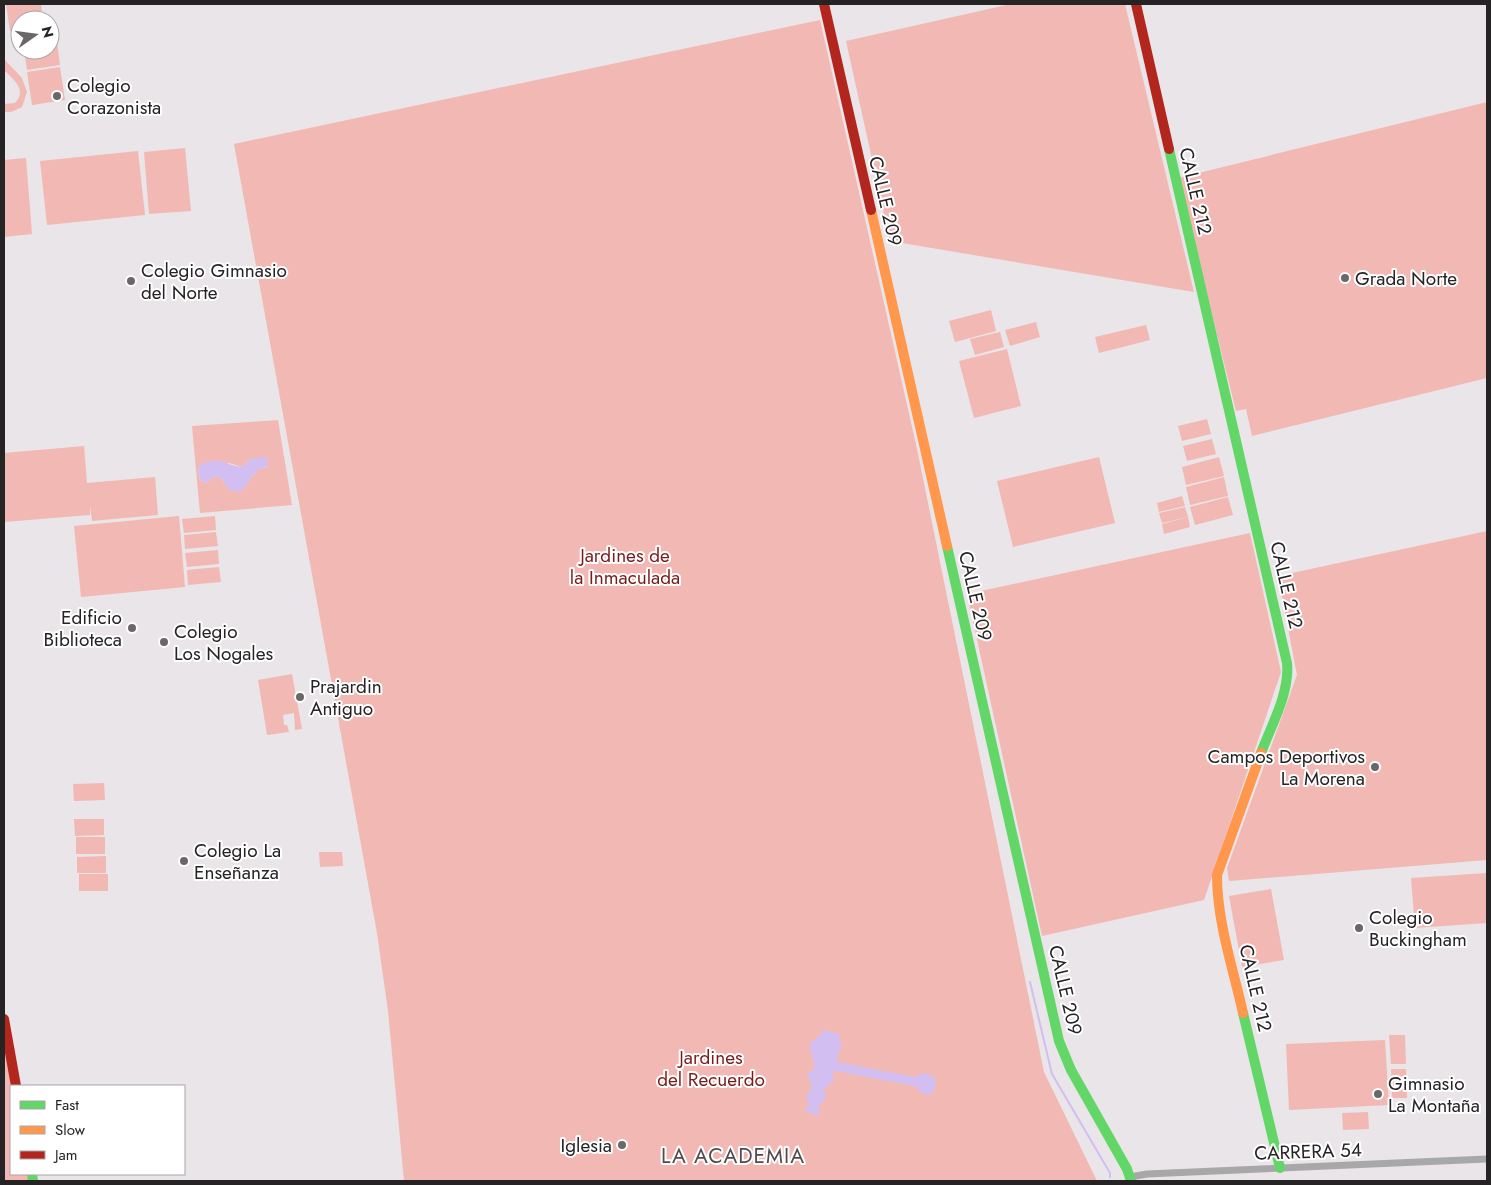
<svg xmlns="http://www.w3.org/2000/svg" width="1491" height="1185" font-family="Jost,sans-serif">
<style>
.green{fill:#f2b8b4;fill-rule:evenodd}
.water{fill:#d2bef1}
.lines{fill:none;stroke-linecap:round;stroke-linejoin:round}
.stream{stroke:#d2bef1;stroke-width:2}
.street{stroke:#a9a8a9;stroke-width:7}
.fast{stroke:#63d668;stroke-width:10}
.slow{stroke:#ff974d;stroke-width:10}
.jam{stroke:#b3261e;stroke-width:10}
.poi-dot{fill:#6a6769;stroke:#fff;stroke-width:2}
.labels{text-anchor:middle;stroke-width:4;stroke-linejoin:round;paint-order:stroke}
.poi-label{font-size:19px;fill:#252324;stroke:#fff;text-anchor:start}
.street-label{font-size:19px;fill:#252324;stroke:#fff}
.park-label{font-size:19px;fill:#781c1b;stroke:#fff}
.quarter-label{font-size:21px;letter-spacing:1px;fill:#514b4e;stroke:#fff}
</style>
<rect width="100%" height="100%" fill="#eae5e8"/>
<g class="green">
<polygon points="6,4 41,4 43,20 20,20 20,30 10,31"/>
<polygon points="1011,4 1125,4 1194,292 890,241 846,41"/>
<polygon points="820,20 917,449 1044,1072 1097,1181 404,1181 388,1011 377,933 234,144"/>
<polygon points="56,33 60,65 27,70 24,50 50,50 50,34"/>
<path d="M4 59 22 78 27 92 22 107 11 112H4V104L15 103C28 90 13 79 4 70Z"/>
<polygon points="60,67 65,100 32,105 27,72"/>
<polygon points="1487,102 1487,378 1252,436 1246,409 1236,411 1178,178"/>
<polygon points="185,148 191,211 149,214 144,152"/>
<polygon points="138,151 145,215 47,225 40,161"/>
<polygon points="26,158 32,234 4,237 4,160"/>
<polygon points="991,310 996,331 955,342 949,321"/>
<polygon points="1036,322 1040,337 1010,346 1005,330"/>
<polygon points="1146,325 1150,340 1099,353 1095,337"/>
<polygon points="1000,332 1004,347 975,355 970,339"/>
<polygon points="1007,349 1021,406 974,418 959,361"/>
<polygon points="1207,419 1211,434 1182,441 1178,426"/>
<path d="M278 420 292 505 200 513 192 426ZM252 458 268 467 258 469 248 482 225 484 222 479 216 476 205 483 200 480 198 469 201 464 229 463 242 467Z"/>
<polygon points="1212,439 1216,454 1187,461 1183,446"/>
<polygon points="84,446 87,483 155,477 158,515 92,521 90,506 90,515 4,522 4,453"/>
<polygon points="1099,457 1115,523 1013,547 997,481"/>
<polygon points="1219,457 1224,476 1186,485 1182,467"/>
<polygon points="1224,477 1228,496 1190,505 1186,487"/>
<polygon points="1182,496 1185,506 1159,512 1157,503"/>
<polygon points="1228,497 1233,515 1195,525 1190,507"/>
<polygon points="1185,507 1188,517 1162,523 1159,513"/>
<polygon points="179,516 185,587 81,597 74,526"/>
<polygon points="215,516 216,530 184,533 182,519"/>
<polygon points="1188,517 1190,527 1164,534 1162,524"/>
<polygon points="1487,531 1487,860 1229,881 1227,868 1297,675 1278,576"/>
<polygon points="216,532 218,546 185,549 184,535"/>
<polygon points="1250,533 1281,672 1204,900 1042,936 967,594"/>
<polygon points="218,550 219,564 187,567 185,553"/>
<polygon points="219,567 221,582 188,585 187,570"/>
<polygon points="292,674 302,729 295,730 294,713 283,715 284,725 287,725 289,732 267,735 258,680"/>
<polygon points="104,783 105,800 74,801 73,784"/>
<polygon points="74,819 104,819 104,835 75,836"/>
<rect x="76" y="837" width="29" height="17"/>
<polygon points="319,852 342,852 343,866 320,867"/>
<polygon points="106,856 106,873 77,873 77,857"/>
<polygon points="1487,873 1487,923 1415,928 1411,878"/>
<rect x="79" y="874" width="29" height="17"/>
<polygon points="1271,889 1284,960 1242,967 1229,896"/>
<polygon points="1405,1035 1406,1064 1391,1064 1389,1035"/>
<polygon points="4,1040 11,1086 11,1174 28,1174 30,1181 4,1181"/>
<polygon points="1385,1040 1389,1105 1289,1110 1286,1044"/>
<polygon points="1391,1069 1406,1069 1407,1098 1392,1098"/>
<polygon points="1368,1112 1369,1129 1343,1130 1342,1113"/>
</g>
<g class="water">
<path d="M265 457 268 459V467C251 468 251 485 239 492L229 490 222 479 216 476 205 483 200 480 198 469 201 464C224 456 223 465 242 467L252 458Z"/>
<polygon points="825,1030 839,1034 842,1048 839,1051 837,1062 915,1077 923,1073 933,1076 936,1082 934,1091 928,1095 921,1093 915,1086 835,1071 832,1074 834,1079 824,1090 826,1098 818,1107 820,1116 804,1111 809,1105 806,1096 812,1088 807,1074 815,1068 809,1045"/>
</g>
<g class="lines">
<polyline class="stream" points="1030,982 1052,1074 1110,1173 1110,1177"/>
<polyline class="street" points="1130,1177 1147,1174 1487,1159"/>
<g class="fast">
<path d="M1169 149 1287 663C1290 693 1271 726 1261 753"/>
<polyline points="947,546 1059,1041 1071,1070 1127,1169 1131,1181"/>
<polyline points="1243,1013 1280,1168"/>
<polyline points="32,1174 33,1181"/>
</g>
<g class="slow">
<polyline points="871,210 947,546"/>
<path d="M1243 1013C1233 968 1217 922 1217 875L1261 753"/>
</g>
<g class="jam">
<polyline points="824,4 871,210"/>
<polyline points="1136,4 1169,149"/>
<polyline points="4,1019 16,1086"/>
</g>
</g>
<g class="poi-dot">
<circle cx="57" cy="96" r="5"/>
<circle cx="1345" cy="278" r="5"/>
<circle cx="131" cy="281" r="5"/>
<circle cx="132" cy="628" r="5"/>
<circle cx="164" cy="642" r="5"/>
<circle cx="300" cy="697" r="5"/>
<circle cx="1375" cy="767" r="5"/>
<circle cx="184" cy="861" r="5"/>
<circle cx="1359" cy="928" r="5"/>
<circle cx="1378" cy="1094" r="5"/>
<circle cx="622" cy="1145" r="5"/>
</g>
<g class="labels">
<g class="poi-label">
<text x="67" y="92">Colegio<tspan x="67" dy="22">Corazonista</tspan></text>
<text x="141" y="277">Colegio Gimnasio<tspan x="141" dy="22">del Norte</tspan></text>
<text x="1355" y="285">Grada Norte</text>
<text x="122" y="624" text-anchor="end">Edificio<tspan x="122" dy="22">Biblioteca</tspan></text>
<text x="174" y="638">Colegio<tspan x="174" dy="22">Los Nogales</tspan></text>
<text x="310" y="693">Prajardin<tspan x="310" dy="22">Antiguo</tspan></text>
<text x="1365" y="763" text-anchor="end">Campos Deportivos<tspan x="1365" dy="22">La Morena</tspan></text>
<text x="194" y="857">Colegio La<tspan x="194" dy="22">Enseñanza</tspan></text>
<text x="1369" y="924">Colegio<tspan x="1369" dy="22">Buckingham</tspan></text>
<text x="1388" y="1090">Gimnasio<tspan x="1388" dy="22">La Montaña</tspan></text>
<text x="612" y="1152" text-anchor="end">Iglesia</text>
</g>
<g class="street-label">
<text transform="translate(1196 191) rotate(77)" y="7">CALLE 212</text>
<text transform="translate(886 201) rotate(77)" y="7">CALLE 209</text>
<text transform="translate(1287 585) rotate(77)" y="7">CALLE 212</text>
<text transform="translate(976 596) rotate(77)" y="7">CALLE 209</text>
<text transform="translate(1256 988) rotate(77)" y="7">CALLE 212</text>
<text transform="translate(1066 990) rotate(77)" y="7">CALLE 209</text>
<text transform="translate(1308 1151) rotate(-2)" y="7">CARRERA 54</text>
</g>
<g class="park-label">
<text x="625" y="562">Jardines de<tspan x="625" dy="22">la Inmaculada</tspan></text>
<text x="711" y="1064">Jardines<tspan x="711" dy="22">del Recuerdo</tspan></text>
</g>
<g class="quarter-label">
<text x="733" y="1163">LA ACADEMIA</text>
</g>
</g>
<rect width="1491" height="1185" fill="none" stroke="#252324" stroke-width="10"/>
<rect x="10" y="1085" width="175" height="90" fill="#ffffff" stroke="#a8a7a7"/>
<rect x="20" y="1101" width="25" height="8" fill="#63d668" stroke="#a8a7a7"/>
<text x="55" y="1110" font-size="15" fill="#252324">Fast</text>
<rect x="20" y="1126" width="25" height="8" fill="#ff974d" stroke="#a8a7a7"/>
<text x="55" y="1135" font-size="15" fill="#252324">Slow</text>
<rect x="20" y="1151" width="25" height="8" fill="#b3261e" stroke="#a8a7a7"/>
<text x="55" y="1160" font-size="15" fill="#252324">Jam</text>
<g transform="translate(35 35) rotate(76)"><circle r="24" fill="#ffffff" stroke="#a8a7a7"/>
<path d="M0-4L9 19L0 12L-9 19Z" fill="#6a6769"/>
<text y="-8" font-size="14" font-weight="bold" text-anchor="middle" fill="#252324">N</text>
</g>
</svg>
